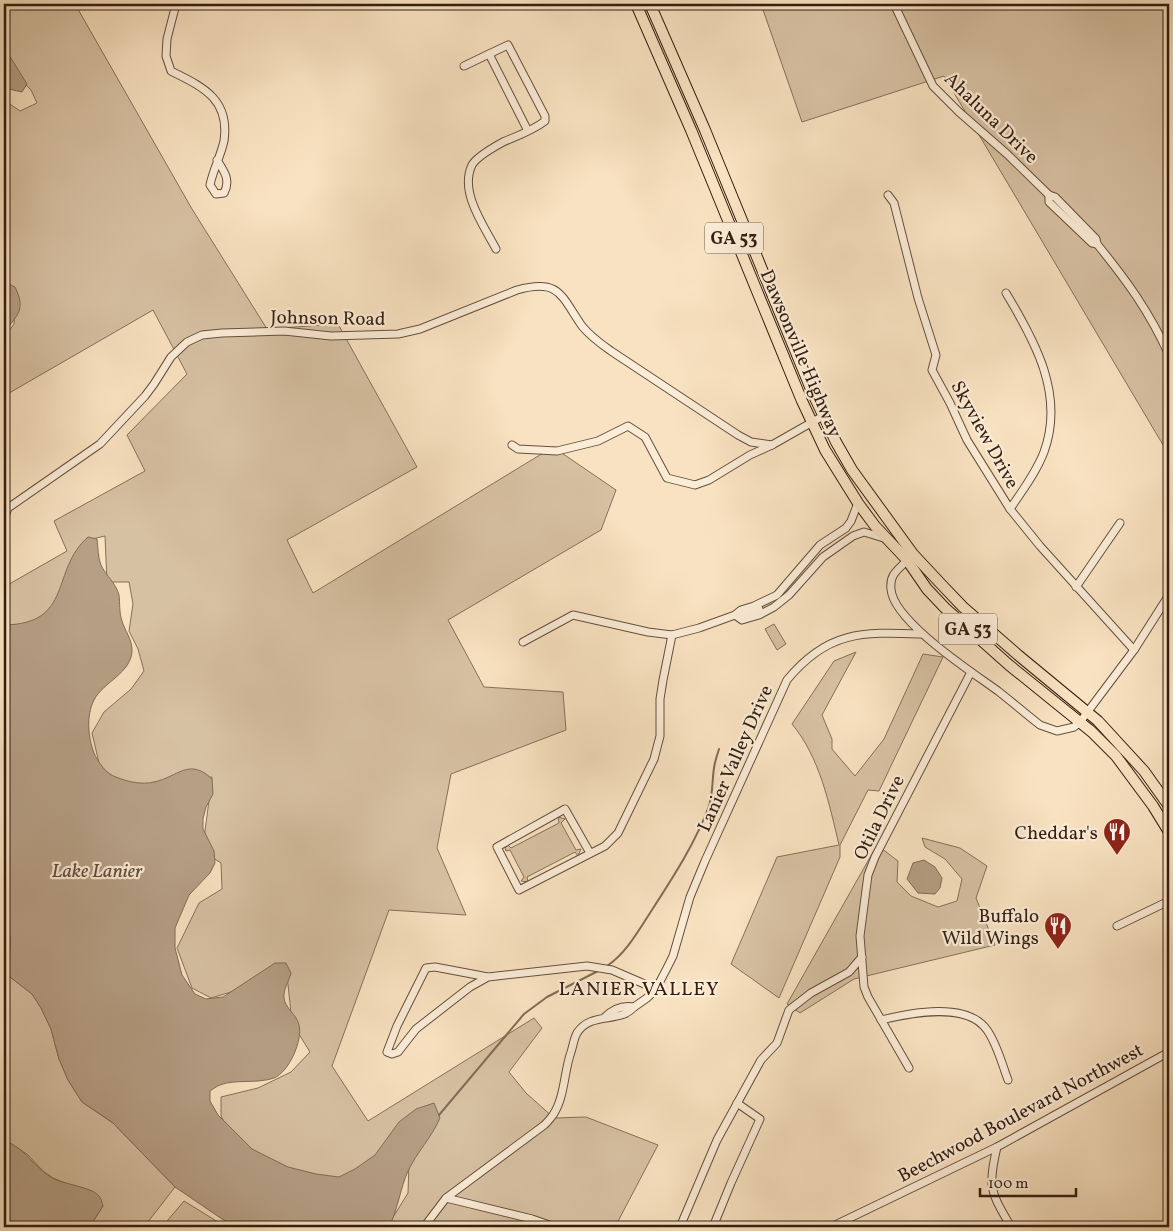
<svg xmlns="http://www.w3.org/2000/svg" width="1173" height="1231" font-family="Vollkorn,serif">
<style>
.green{fill:#d7c1a3;stroke:#85705a}
.water{fill:#b69f85;stroke:#826b56}
.lines{fill:none;stroke-linecap:round;stroke-linejoin:round}
.stream{stroke:#826b56;stroke-width:2}
.street-casing{stroke:#644f3c;stroke-width:9}
.primary-casing{stroke:#331e10;stroke-width:12}
.street{stroke:#fbecd7;stroke-width:7}
.primary{stroke:#f9e2c1;stroke-width:10}
.labels{text-anchor:middle;stroke-width:4.5;stroke-linejoin:round;paint-order:stroke}
.shield{fill:#fbecd7;stroke:#6f5c4c;stroke-width:1}
.shield-label{font-size:18px;font-weight:bold;fill:#331e10}
.street-label{font-size:19px;fill:#331e10;stroke:#fbecd7}
.poi-label{font-size:19px;fill:#331e10;stroke:#fbecd7;text-anchor:end}
.water-label{font-size:20px;font-style:italic;fill:#614b39;stroke:#fbecd7}
.neighbourhood-label{font-size:20px;letter-spacing:1px;fill:#331e10;stroke:#fbecd7}
</style>
<rect width="100%" height="100%" fill="#f9e2c1"/>
<filter id="stains"><feTurbulence type="fractalNoise" baseFrequency=".004" numOctaves="4"/><feColorMatrix values="0 0 0 0 .2 0 0 0 0 .09 0 0 0 0 .02 0 0 0 .5 -.17"/></filter>
<radialGradient id="worn" r=".72"><stop offset=".6" stop-color="#630" stop-opacity="0"/><stop offset="1" stop-color="#630" stop-opacity=".3"/></radialGradient>
<g class="green">
<path d="M4 4H75L192 209 267 329 338 324 417 467 287 540 313 593 553 447 616 490 601 530 448 620 484 687 563 692 566 730 451 774 437 848 466 915 389 910 332 1066 368 1121 534 1018 542 1028 509 1072 526 1093 554 1118 586 1117 658 1145 615 1227H387L408 1193 409 1161 338 1180 283 1167 237 1145 221 1116V1097L258 1088 291 1072 310 1052 292 1023 287 975 211 998 192 988 177 948 199 903 222 889 221 863 205 853V831L212 777H195L158 789 123 784 100 767 92 733 104 712 131 689 144 671 138 649 129 631 133 604 129 582H107L105 536 88 540C77 564 65 605 42 620 31 627 16 625 4 624V587L67 551 54 521 145 471 127 435 187 374 153 310 4 396V338L14 324 16 296 4 290V100L20 111 37 103 31 90 6 65 4 61Z"/>
<polygon points="761,4 1169,4 1169,455 944,76 802,122"/>
<polygon points="774,624 786,644 777,650 765,629"/>
<path d="M856 652 822 715 832 739V749L855 776 884 739 923 654 943 657 879 791 868 790 840 845V857L779 998 731 964 777 857 839 845C829 803 820 758 792 724L834 661Z"/>
<polygon points="558,817 565,819 561,823 576,850 581,849 578,856 575,852 527,877 528,882 521,881 524,877 510,850 506,851 505,848 508,845 511,848 559,823"/>
<polygon points="922,838 960,848 987,866 976,898 995,945 854,979 800,1013 787,1004 877,845 898,861 897,882 911,896 938,907 957,901 962,879 945,859 925,847"/>
<path d="M4 915C11 930 13 945 4 960L10 977 32 994 41 1008 51 1029 59 1059 68 1080 82 1102 113 1123 175 1187 144 1227H95L94 1220 103 1206 90 1190 70 1185 53 1178 43 1171 28 1155 9 1142 4 1141Z"/>
<polygon points="184,1201 226,1227 162,1227"/>
</g>
<g class="water">
<polygon points="4,43 9,55 27,84 22,92 4,88"/>
<path d="M4 282 15 287C26 309 18 315 4 332Z"/>
<path d="M88 537 97 539C98 547 98 558 101 565 106 576 116 583 119 595 120 603 119 612 122 621 125 631 132 639 132 650 132 673 103 682 94 700 86 716 88 737 94 753 98 762 106 774 116 777 128 782 142 785 154 782 178 777 189 757 212 779L213 794 206 807 203 819V829L214 851 215 863 210 873 189 895 175 928V948L182 975 195 994 206 999 223 997 275 963H286L291 973C289 981 283 990 284 998 285 1008 297 1015 299 1025 303 1040 289 1072 274 1078 257 1084 234 1079 220 1085 217 1086 213 1089 210 1091V1101L218 1115 252 1149 288 1167 316 1174 339 1177 355 1169 375 1155 399 1122 416 1109 434 1103 440 1118C432 1137 417 1152 408 1171 400 1189 398 1209 389 1227H238L222 1219 175 1187 113 1123 82 1102 68 1080 59 1059 51 1029 41 1008 32 994 10 977 5 971 4 960 10 950V938L9 926 4 915V625C74 624 50 570 88 537Z"/>
<polygon points="924,860 935,867 942,878 940,888 935,894 918,893 907,879 913,863"/>
<path d="M4 1141C25 1147 35 1169 54 1179 65 1184 92 1188 98 1195 101 1197 102 1203 103 1206L94 1220 95 1227H4Z"/>
</g>
<g class="lines">
<g class="stream">
<path d="M607 966C626 953 637 933 650 913 672 879 695 844 709 806 713 793 712 781 714 768 715 761 717 755 719 749"/>
<polyline points="439,1115 524,1014 547,997 600,970"/>
</g>
<defs>
<g id="street">
<path d="M176 4 167 39 166 56 171 71C203 87 230 99 224 141 221 155 213 170 210 185L216 194 224 193C231 180 224 171 217 160"/>
<path d="M894 4 933 86 959 112 1007 154 1049 195 1055 197 1096 239 1097 244C1127 281 1149 311 1169 355"/>
<polyline points="464,66 489,54"/>
<polyline points="888,195 894,203 918,298 936,355 932,370 950,403 967,440 1010,509 1040,546 1134,650"/>
<polyline points="1049,195 1049,202 1092,243 1097,244"/>
<path d="M496 249C484 226 459 192 472 165 477 156 494 147 503 142 517 136 532 131 545 121V116L508 45 489 54 528 131"/>
<path d="M1006 293C1035 341 1065 395 1044 452 1036 473 1022 491 1010 509"/>
<polyline points="512,445 518,449 557,451 598,441 628,426 645,437 667,478 695,485 709,480 750,455 772,445 823,416"/>
<path d="M4 519 8 508 100 444 145 396 154 384 171 357 187 342 202 335 222 333 284 331 331 336 398 334 420 329 517 290C560 278 561 296 582 326 590 336 601 344 611 351L738 435 751 442 772 445"/>
<path d="M909 558C900 569 889 573 891 589 893 621 972 672 998 691 1012 702 1026 714 1040 725L1057 731 1074 727 1080 722 1134 650 1169 595"/>
<polyline points="1076,587 1120,523"/>
<polyline points="735,615 742,620 759,615 774,607 789,595 823,557 853,536 864,532 887,539"/>
<polyline points="736,615 742,615 759,609"/>
<polyline points="523,642 573,615 648,632 672,635 699,628 735,615 741,610 754,606 777,595 820,545 846,528 851,521 858,503"/>
<polyline points="590,853 565,809 497,847 519,890 605,846 618,833 654,759 660,736 660,699 663,680 672,635"/>
<polyline points="1117,926 1169,901"/>
<polyline points="488,977 470,987 416,1029 398,1052 392,1054 387,1052 397,1026 426,968 435,967 488,977 587,966 612,970 656,989"/>
<path d="M634 1007 647 998 656 989 667 968 673 956 690 897 705 861 787 680C828 630 863 632 922 634"/>
<path d="M881 1020C910 1013 967 1001 987 1030 997 1044 1002 1064 1008 1080"/>
<polyline points="909,1068 868,997 864,987 860,936 868,875 875,857 971,672"/>
<path d="M997 1147C987 1189 991 1192 1011 1227"/>
<polyline points="446,1198 532,1219 555,1227"/>
<path d="M424 1227 446 1198 543 1126C547 1123 550 1119 553 1115 565 1097 564 1071 571 1052 573 1046 574 1038 577 1033 591 1011 620 1024 634 1007 623 1005 613 1009 605 1017"/>
<polyline points="680,1227 717,1140 761,1060 777,1043 789,1010 811,993 849,972 862,957"/>
<polyline points="713,1227 731,1183 760,1119 737,1103"/>
<polyline points="831,1227 997,1147 1169,1052"/>
</g>
<g id="primary">
<polyline points="636,4 691,130 802,401 825,450 858,503 875,526 907,560 927,589 945,608 1009,665 1092,732 1116,756 1153,806 1169,832"/>
<polyline points="650,4 705,130 813,394 836,442 852,470 913,554 941,584 963,607 1018,655 1098,721 1144,771 1169,806"/>
</g>
</defs>
<use href="#street" class="street-casing"/>
<use href="#primary" class="primary-casing"/>
<use href="#street" class="street"/>
<use href="#primary" class="primary"/>
</g>
<defs>
<symbol id="restaurant-pin" viewBox="-11 -11 22 30"><path d="M0 17L-7.5 6A9.5 9.5 0 1 1 7.5 6Z" fill="#8f2418" stroke="#fbecd7"/><path d="M-5-6h1v4h1v-4h1v4h1v-4h1v5L-1.5 .5V6h-2V.5L-5-1ZM5-6V6H3V1.5H1.5Q1.5-4 5-6Z" fill="#fff"/></symbol>
</defs>
<g fill-rule="evenodd">
<use href="#restaurant-pin" x="1101" y="816" width="32" height="43"/>
<use href="#restaurant-pin" x="1042" y="910" width="32" height="43"/>
</g>
<g class="labels">
<g class="shield">
<rect x="705" y="222.5" width="58" height="31" rx="4"/>
<rect x="939" y="613.5" width="58" height="31" rx="4"/>
</g>
<g class="shield-label">
<text x="734" y="244">GA 53</text>
<text x="968" y="635">GA 53</text>
</g>
<g class="street-label">
<text transform="translate(992 117) rotate(44)" y="7">Ahaluna Drive</text>
<text transform="translate(328 317) rotate(1)" y="7">Johnson Road</text>
<text transform="translate(802 353) rotate(67)" y="7">Dawsonville Highway</text>
<text transform="translate(986 434) rotate(61)" y="7">Skyview Drive</text>
<text transform="translate(734 758) rotate(-66)" y="7">Lanier Valley Drive</text>
<text transform="translate(878 817) rotate(-64)" y="7">Otila Drive</text>
<text transform="translate(1020 1112) rotate(-28)" y="7">Beechwood Boulevard Northwest</text>
</g>
<g class="poi-label">
<text x="1098" y="839">Cheddar's</text>
<text x="1039" y="922">Buffalo<tspan x="1039" dy="22">Wild Wings</tspan></text>
</g>
<g class="water-label">
<text x="97" y="877">Lake Lanier</text>
</g>
<g class="neighbourhood-label">
<text x="639" y="995">LANIER VALLEY</text>
</g>
</g>
<rect width="1173" height="1231" fill="none" stroke="#f9e2c1" stroke-width="20"/>
<rect x="5" y="5" width="1163" height="1221" fill="none" stroke="#331e10" stroke-width="2.5"/>
<rect x="10" y="10" width="1153" height="1211" fill="none" stroke="#331e10"/>
<path d="M980 1188v8h96v-8" fill="none" stroke="#331e10" stroke-width="2.5"/>
<text x="988" y="1188" font-size="15" fill="#331e10" stroke="#fbecd7" stroke-width="4" paint-order="stroke">100 m</text>
<rect width="100%" height="100%" filter="url(#stains)"/>
<rect width="100%" height="100%" fill="url(#worn)"/>
</svg>
